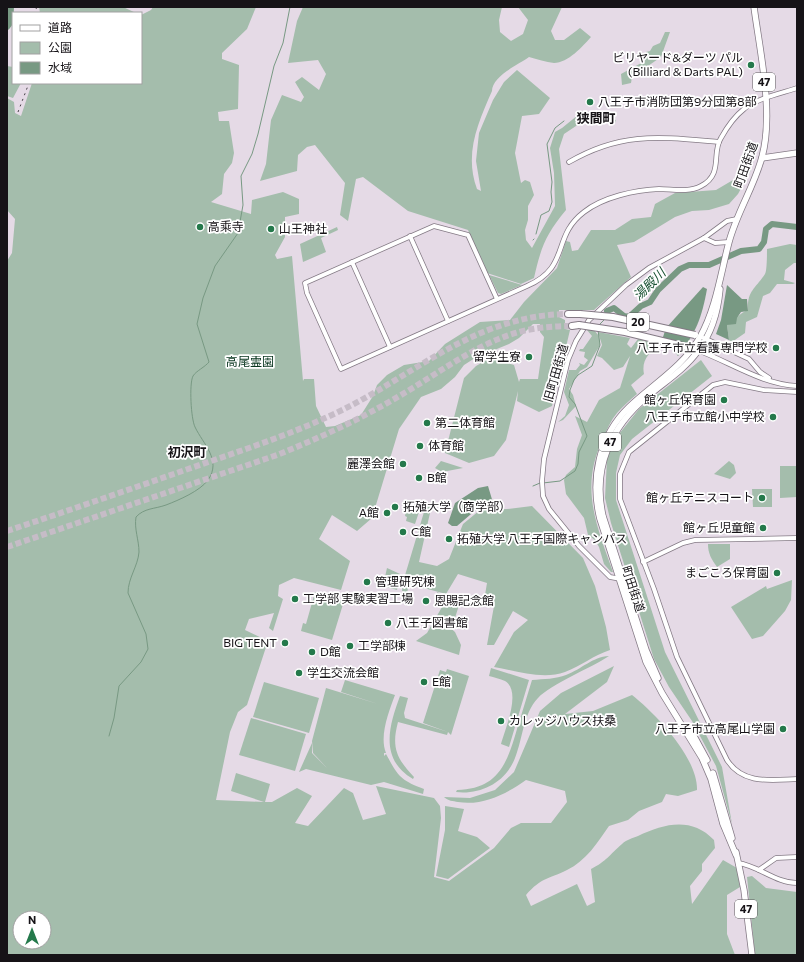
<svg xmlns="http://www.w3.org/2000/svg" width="804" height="962" font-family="Commissioner,'Noto Sans JP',sans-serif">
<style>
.green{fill:#a4bdac;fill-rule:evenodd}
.water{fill:#789983}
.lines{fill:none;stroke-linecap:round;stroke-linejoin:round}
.stream{stroke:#789983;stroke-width:1}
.river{stroke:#789983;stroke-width:6}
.highway-tunnel{stroke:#c6bcc7;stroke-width:6;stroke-dasharray:6 3;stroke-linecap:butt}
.minor-casing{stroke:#847a85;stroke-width:5.5}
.major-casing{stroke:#847a85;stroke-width:7}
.highway-casing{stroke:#847a85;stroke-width:8}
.minor{stroke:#fff;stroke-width:4}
.major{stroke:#fff;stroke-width:5.5}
.highway{stroke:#fff;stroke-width:6}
.rail{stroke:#464147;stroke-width:1;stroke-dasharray:2 4;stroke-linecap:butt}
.highway-bridge-casing{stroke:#847a85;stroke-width:8;stroke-linecap:butt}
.highway-bridge{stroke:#fff;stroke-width:6}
.poi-dot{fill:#24794b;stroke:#fff;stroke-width:1.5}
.labels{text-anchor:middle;stroke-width:3.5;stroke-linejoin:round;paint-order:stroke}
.shield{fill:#fff;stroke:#5c5a5d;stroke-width:1}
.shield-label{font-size:11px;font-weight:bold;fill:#161317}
.poi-label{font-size:12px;fill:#161317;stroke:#fff;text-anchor:start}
.street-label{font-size:12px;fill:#161317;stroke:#fff}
.park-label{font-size:12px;fill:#06331c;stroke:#fff}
.neighbourhood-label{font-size:13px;font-weight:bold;fill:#161317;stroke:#fff}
.water-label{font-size:13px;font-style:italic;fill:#185132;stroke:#fff}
</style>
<rect width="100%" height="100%" fill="#e5dae6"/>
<g class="green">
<polygon points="39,7 123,7 136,13 40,13"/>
<path d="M153 7H256L247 29 222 53V59L239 65 238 109 218 112 219 121H229L234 153 232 163 224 174 222 194 211 202 251 214 252 200 283 192 299 199V214L285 217V237L275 255 277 259 292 256 303 381 304 379H314L316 406 326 427 335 426 361 415 373 396 377 385 387 375 404 365 429 361 445 344 480 322 510 320 524 302 557 268 566 241 570 242 572 251 578 250 591 230H615L632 219 651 217 655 204 675 193 716 190 733 180 743 168 751 170 738 194 729 204 709 210 692 211 675 217 634 242 617 245 631 277 594 310H559V317L565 320V329L570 330 552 406 539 412 517 401 518 391 506 440 494 456 469 463 445 453 464 378 476 366 490 358 514 365 519 382 520 379H538L544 337 540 332V324H533L519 338 509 344 475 358 464 365 455 377 441 389 421 397 399 429 372 518 357 531 332 515 319 539 350 561 341 590 294 578 279 585 278 596 283 599 273 631 269 628 274 613 249 619 245 630 268 641 247 705 238 712 230 732 216 800 264 802 231 791 236 773 270 784 265 802H272L297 788 312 796 295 823 308 826 344 788 353 793 363 820 386 814 376 786 434 798 440 806 441 818 434 877 449 881 494 848 511 828 521 823H551L567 802 565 791 526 780C506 794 483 806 458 802 453 801 448 801 444 797L470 798 495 790 514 772 540 711 561 693 614 666 607 682 565 714 593 711 632 695C656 714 698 758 697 790L678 796 666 794 662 802 639 811 628 820 609 826C598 842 586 861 567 870 547 880 542 877 526 895L531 906 577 884 587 906 595 902 591 869C607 861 609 855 622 844 626 840 633 838 638 836 665 823 692 817 714 840L715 848 702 864V871L690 886 692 904 723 860 737 868 740 887 727 895V934L735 955H7V261L12 253 15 219 7 210V98L14 102 15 113 21 116 32 83H141V15L151 10ZM20 918H44V942H20Z"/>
<path d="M303 7H502L499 20 500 32 511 41 523 34 528 20 518 7H562L551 31 555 40H564L580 28 591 37C583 46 568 63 554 63 546 62 537 59 529 57 518 65 492 76 492 91 478 123 464 154 477 189L481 191 476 161 479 133 493 100 504 82 517 70 550 98 539 114 522 116 515 153 521 183 525 180 530 182 534 195 528 206V220L525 230 526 240 532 248 555 206 554 173 550 148 555 132 562 128 583 111 616 120 615 123 582 122 564 134 559 149 566 210C546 234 541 247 534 278L521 284 487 273 468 230 408 211 363 177 356 179 348 221 340 215 345 183 315 145 307 147 298 155 297 171 260 181 266 164 271 120 282 95 301 102 304 97 295 82 302 77 319 90 326 74 318 60 288 63 297 21Z"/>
<polygon points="665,32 670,32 661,57 632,77 631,83 622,85 621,74 645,61 646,52 650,51 653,46 660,43"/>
<polygon points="7,66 13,67 13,83 21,83 13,98 7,96"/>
<polygon points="337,227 338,230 321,238 326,252 303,262 300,244"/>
<path d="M790 244 797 245V263H794L785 270 784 280 795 283 793 284H777L770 293 763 296 757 317 746 322 745 333 732 342 729 340 727 325C736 322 738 313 748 310 747 291 755 289 765 274 767 271 767 254 767 249Z"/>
<polygon points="489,275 522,285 501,294 498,293"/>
<polygon points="593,329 599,336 600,345 587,367 580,371 569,389 573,395 576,406 563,420 558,422 565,416 569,405 564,392 569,370 576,370 580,365 579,363 584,365 588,360 584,357 585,352 579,351 580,349 583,349 592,336 587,330"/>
<path d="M598 332 630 338 627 344 631 348 638 339 659 344C650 352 641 360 644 374L631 385 637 394C630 400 623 406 617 413 611 420 607 429 604 437 579 486 596 524 613 572H611L604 564 599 547 595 540 588 535 584 518 566 494 564 480 566 475 575 467 577 449 582 435 575 416 587 422 599 400 620 388 630 356 623 367 614 370 602 358 597 356 602 345Z"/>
<polygon points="701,360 712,376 632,439 620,455 616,473 616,500 665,652 722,767 732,824 716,766 692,721 669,687 654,659 611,523 605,498 607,459 611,444 639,409"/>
<polygon points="441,461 463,468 442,472 435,468"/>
<polygon points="729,461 734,465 736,473 730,479 714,474"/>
<polygon points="780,466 797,466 797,497 780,498"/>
<polygon points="752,489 772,489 772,507 753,507"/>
<polygon points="408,502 421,506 415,524 406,521 407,517 405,516"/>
<path d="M427 502 432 504 419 562 437 566 449 559 463 524 480 510 507 509 532 506 583 558 595 586 606 627 610 650C594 655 581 666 565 672 543 680 517 671 494 667L514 632 528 620 513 611 494 645H487L494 606 485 595 487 583 458 574 446 594 409 584 407 593 402 591 403 582Z"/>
<path d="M708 544H730V559L717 567C711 559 708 553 708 544Z"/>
<polygon points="387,568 400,574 397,590 383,586"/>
<polygon points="792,580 791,600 785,611 763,636 752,639 731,607 766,586 767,589"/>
<polygon points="315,592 344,601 332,640 301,631 303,623 306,624"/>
<polygon points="437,592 446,596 459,605 455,618 448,626 455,632 461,645 459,655 416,641 427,633 442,607"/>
<path d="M609 656C591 668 551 684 538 698 523 714 523 738 515 758 506 782 481 795 456 792L457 790C498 789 507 764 517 729 522 713 527 696 532 680 544 679 556 679 566 675 582 669 592 657 609 656Z"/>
<path d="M491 668 529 680 509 747 501 744C505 729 522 691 505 681 500 679 494 677 489 676Z"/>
<path d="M447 669 469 676 451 735 448 732 447 735 398 722C391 748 397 759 414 777L413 779C379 759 389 726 400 696L408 698 404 713 405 718 448 732 423 723 440 670 446 672Z"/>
<path d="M345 680 395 695C389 711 379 736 386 753H384V756L386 754C398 776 400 780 424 789L423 794 384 782 371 785 306 769 299 772 312 743V753L327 768 313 753 312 741 326 688 378 704 341 692Z"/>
<polygon points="264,682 319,698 309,733 253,717"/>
<polygon points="251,718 306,734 295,771 239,755"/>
<polygon points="445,806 464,809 458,831 477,837 490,848 448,879 436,876 445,830"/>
<polygon points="752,876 766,888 797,892 797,955 755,955 747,877"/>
</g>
<g class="water">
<polygon points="727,285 742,299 747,299 748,311 741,312 737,318 736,324 727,325 729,340 716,334 721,320"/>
<path d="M703 287 707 289C702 317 696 333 678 356L663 337 666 328Z"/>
<polygon points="488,486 494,506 477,509 457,526 452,526 448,523 455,503 478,488"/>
</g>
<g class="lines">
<g class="stream">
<polyline points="536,234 541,215 549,211 552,202 551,192 552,182 547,144 555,128 564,121"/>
<polyline points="533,240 534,239"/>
<polyline points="599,325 605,319"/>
<polyline points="543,483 560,481 575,471 578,464 579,452 587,436 575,404 569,397 570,390 574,380 578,375 592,366 600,345 598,330"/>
<polyline points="533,486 540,483"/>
<path d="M109 736 114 718 119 686 141 662 148 649 146 634 128 593C128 578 138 566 139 552 139 540 134 529 136 517 144 508 155 509 166 505 179 500 200 491 208 480 222 460 203 444 195 427 191 419 189 384 193 376 196 371 205 367 209 362L197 324 203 298 215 266 238 233 243 205 241 176 252 154 258 134 274 66 283 43 290 7"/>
</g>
<g class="river">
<polyline points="7,27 10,23 11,7"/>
<polyline points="607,311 614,308 624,316 629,317 641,306 650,302 658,290 680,269 689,265 709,265 741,251 759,249 764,242 766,229 772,224 797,227"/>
</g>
<g class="highway-tunnel">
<path d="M7 531C67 511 128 490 188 469 234 453 281 438 325 418 410 381 470 315 568 314"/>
<path d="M7 547 277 455C322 437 365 417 406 392 445 369 482 340 527 330 542 327 557 326 572 326"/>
</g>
<defs>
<g id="minor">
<path d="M569 162C622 131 661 137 719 142"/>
<polyline points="410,236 448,321"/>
<polyline points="704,238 715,243 729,242"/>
<polyline points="352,262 390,347"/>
<path d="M497 299 468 235 434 226 305 283 307 293 341 369 527 286C571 267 551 237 584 212 603 197 635 190 659 189 672 189 688 193 701 186 724 174 711 153 721 138 726 129 735 116 744 109 755 99 782 93 797 88"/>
<polyline points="704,338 749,359 760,372 769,378"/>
<path d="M697 350C730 362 761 384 797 386"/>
<path d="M797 392 764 390 725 382 713 385 629 452 620 474V499L654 589 677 657 727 760C743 785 771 780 797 779"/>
<polyline points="643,562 683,543 695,540 797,538"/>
<polyline points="621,579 610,577 579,546 549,509 543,496 542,481 544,459 568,360 576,341 589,320 626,285 649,268 704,238 727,221 737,219"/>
<path d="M738 863C759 866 776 883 797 883"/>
<polyline points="759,870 776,858 797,857"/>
</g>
<g id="major">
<polyline points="762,158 797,153"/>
<path d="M658 678 646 650 603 516C592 468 611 426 648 396 666 381 685 369 698 351 712 333 718 311 720 289"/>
<polyline points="689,727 707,760"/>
<polyline points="713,773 732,838"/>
<polyline points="736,852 744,890 752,955"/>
<path d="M736 855 723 824 711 779 702 758 662 693 646 662 600 519C590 479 599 436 629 407 653 384 683 367 700 337 716 309 721 272 729 242 737 212 754 187 762 157 774 113 760 52 754 7"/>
</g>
<g id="highway">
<polyline points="568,314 580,314"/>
<polyline points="572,326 579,325"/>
</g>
</defs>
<use href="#minor" class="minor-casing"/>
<use href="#major" class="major-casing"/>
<use href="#highway" class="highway-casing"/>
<use href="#minor" class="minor"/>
<use href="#major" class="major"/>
<use href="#highway" class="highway"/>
<g class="rail">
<polyline points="36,7 37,13"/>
<polyline points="18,112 29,83"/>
</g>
<defs>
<g id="highway-bridge">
<polyline points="580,314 613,317 695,335"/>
<polyline points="579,325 625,332 687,347"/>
</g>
</defs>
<use href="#highway-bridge" class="highway-bridge-casing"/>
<use href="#highway-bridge" class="highway-bridge"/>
</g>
<g class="poi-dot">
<circle cx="751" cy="65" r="4"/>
<circle cx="590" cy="102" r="4"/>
<circle cx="200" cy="227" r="4"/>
<circle cx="271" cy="229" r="4"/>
<circle cx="776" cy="348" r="4"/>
<circle cx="529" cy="357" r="4"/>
<circle cx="724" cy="400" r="4"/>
<circle cx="773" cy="417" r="4"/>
<circle cx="427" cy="423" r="4"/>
<circle cx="420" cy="446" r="4"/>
<circle cx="403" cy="464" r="4"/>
<circle cx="419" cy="478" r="4"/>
<circle cx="762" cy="498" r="4"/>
<circle cx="395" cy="507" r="4"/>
<circle cx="387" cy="513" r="4"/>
<circle cx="763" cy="528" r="4"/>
<circle cx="403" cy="532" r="4"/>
<circle cx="449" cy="539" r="4"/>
<circle cx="777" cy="573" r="4"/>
<circle cx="367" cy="582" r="4"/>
<circle cx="295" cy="599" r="4"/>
<circle cx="426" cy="601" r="4"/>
<circle cx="388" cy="623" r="4"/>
<circle cx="285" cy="643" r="4"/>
<circle cx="350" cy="646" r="4"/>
<circle cx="312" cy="652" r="4"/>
<circle cx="299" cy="673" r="4"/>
<circle cx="424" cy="682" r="4"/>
<circle cx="501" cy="721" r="4"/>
<circle cx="783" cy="729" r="4"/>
</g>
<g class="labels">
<g class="shield">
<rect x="753" y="73" width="22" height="18" rx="3"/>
<rect x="627" y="313" width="22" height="18" rx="3"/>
<rect x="599" y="433" width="22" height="18" rx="3"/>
<rect x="735" y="900" width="22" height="18" rx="3"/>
</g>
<g class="shield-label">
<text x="764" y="86">47</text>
<text x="638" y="326">20</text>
<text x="610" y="446">47</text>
<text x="746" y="913">47</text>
</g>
<g class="poi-label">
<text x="743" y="62" text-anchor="end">ビリヤード&amp;ダーツ パル<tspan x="743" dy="14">(Billiard &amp; Darts PAL)</tspan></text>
<text x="598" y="106">八王子市消防団第9分団第8部</text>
<text x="208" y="231">高乘寺</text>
<text x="279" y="233">山王神社</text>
<text x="768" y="352" text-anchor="end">八王子市立看護専門学校</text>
<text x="521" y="361" text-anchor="end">留学生寮</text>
<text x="716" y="404" text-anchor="end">館ヶ丘保育園</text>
<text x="765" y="421" text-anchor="end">八王子市立館小中学校</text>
<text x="435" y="427">第二体育館</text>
<text x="428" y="450">体育館</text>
<text x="395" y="468" text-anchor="end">麗澤会館</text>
<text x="427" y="482">B館</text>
<text x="754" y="502" text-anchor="end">館ヶ丘テニスコート</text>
<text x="403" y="511">拓殖大学（商学部）</text>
<text x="379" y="517" text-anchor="end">A館</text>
<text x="755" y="532" text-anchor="end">館ヶ丘児童館</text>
<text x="411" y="536">C館</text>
<text x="457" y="543">拓殖大学 八王子国際キャンパス</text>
<text x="769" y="577" text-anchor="end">まごころ保育園</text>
<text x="375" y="586">管理研究棟</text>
<text x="303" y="603">工学部 実験実習工場</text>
<text x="434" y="605">恩賜記念館</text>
<text x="396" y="627">八王子図書館</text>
<text x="277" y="647" text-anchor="end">BIG TENT</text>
<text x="358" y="650">工学部棟</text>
<text x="320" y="656">D館</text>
<text x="307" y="677">学生交流会館</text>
<text x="432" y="686">E館</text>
<text x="509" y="725">カレッジハウス扶桑</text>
<text x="775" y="733" text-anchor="end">八王子市立高尾山学園</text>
</g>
<g class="street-label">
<text transform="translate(746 165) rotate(-70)" y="4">町田街道</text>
<text transform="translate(556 373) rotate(-74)" y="4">旧町田街道</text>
<text transform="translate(633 589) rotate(72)" y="4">町田街道</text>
</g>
<g class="park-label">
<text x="250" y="366">高尾霊園</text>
</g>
<g class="neighbourhood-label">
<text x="596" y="123">狭間町</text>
<text x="187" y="457">初沢町</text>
</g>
<g class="water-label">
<text transform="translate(649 284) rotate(-45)" y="5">湯殿川</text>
</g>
</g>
<rect width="804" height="962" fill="none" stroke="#161317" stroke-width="16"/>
<rect x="12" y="12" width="130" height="72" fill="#ffffff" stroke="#a2a1a2"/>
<rect x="20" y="25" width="20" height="6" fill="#ffffff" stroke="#a2a1a2"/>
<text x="48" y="32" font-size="12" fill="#161317">道路</text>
<rect x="20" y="42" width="20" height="12" fill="#a4bdac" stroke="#a2a1a2"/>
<text x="48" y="52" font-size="12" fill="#161317">公園</text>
<rect x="20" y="62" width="20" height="12" fill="#789983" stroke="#a2a1a2"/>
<text x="48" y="72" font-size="12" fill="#161317">水域</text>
<g transform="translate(32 930)"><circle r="19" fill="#ffffff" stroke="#a2a1a2"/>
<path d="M0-3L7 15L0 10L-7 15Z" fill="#24794b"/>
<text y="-6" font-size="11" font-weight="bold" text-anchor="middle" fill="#161317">N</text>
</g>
</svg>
